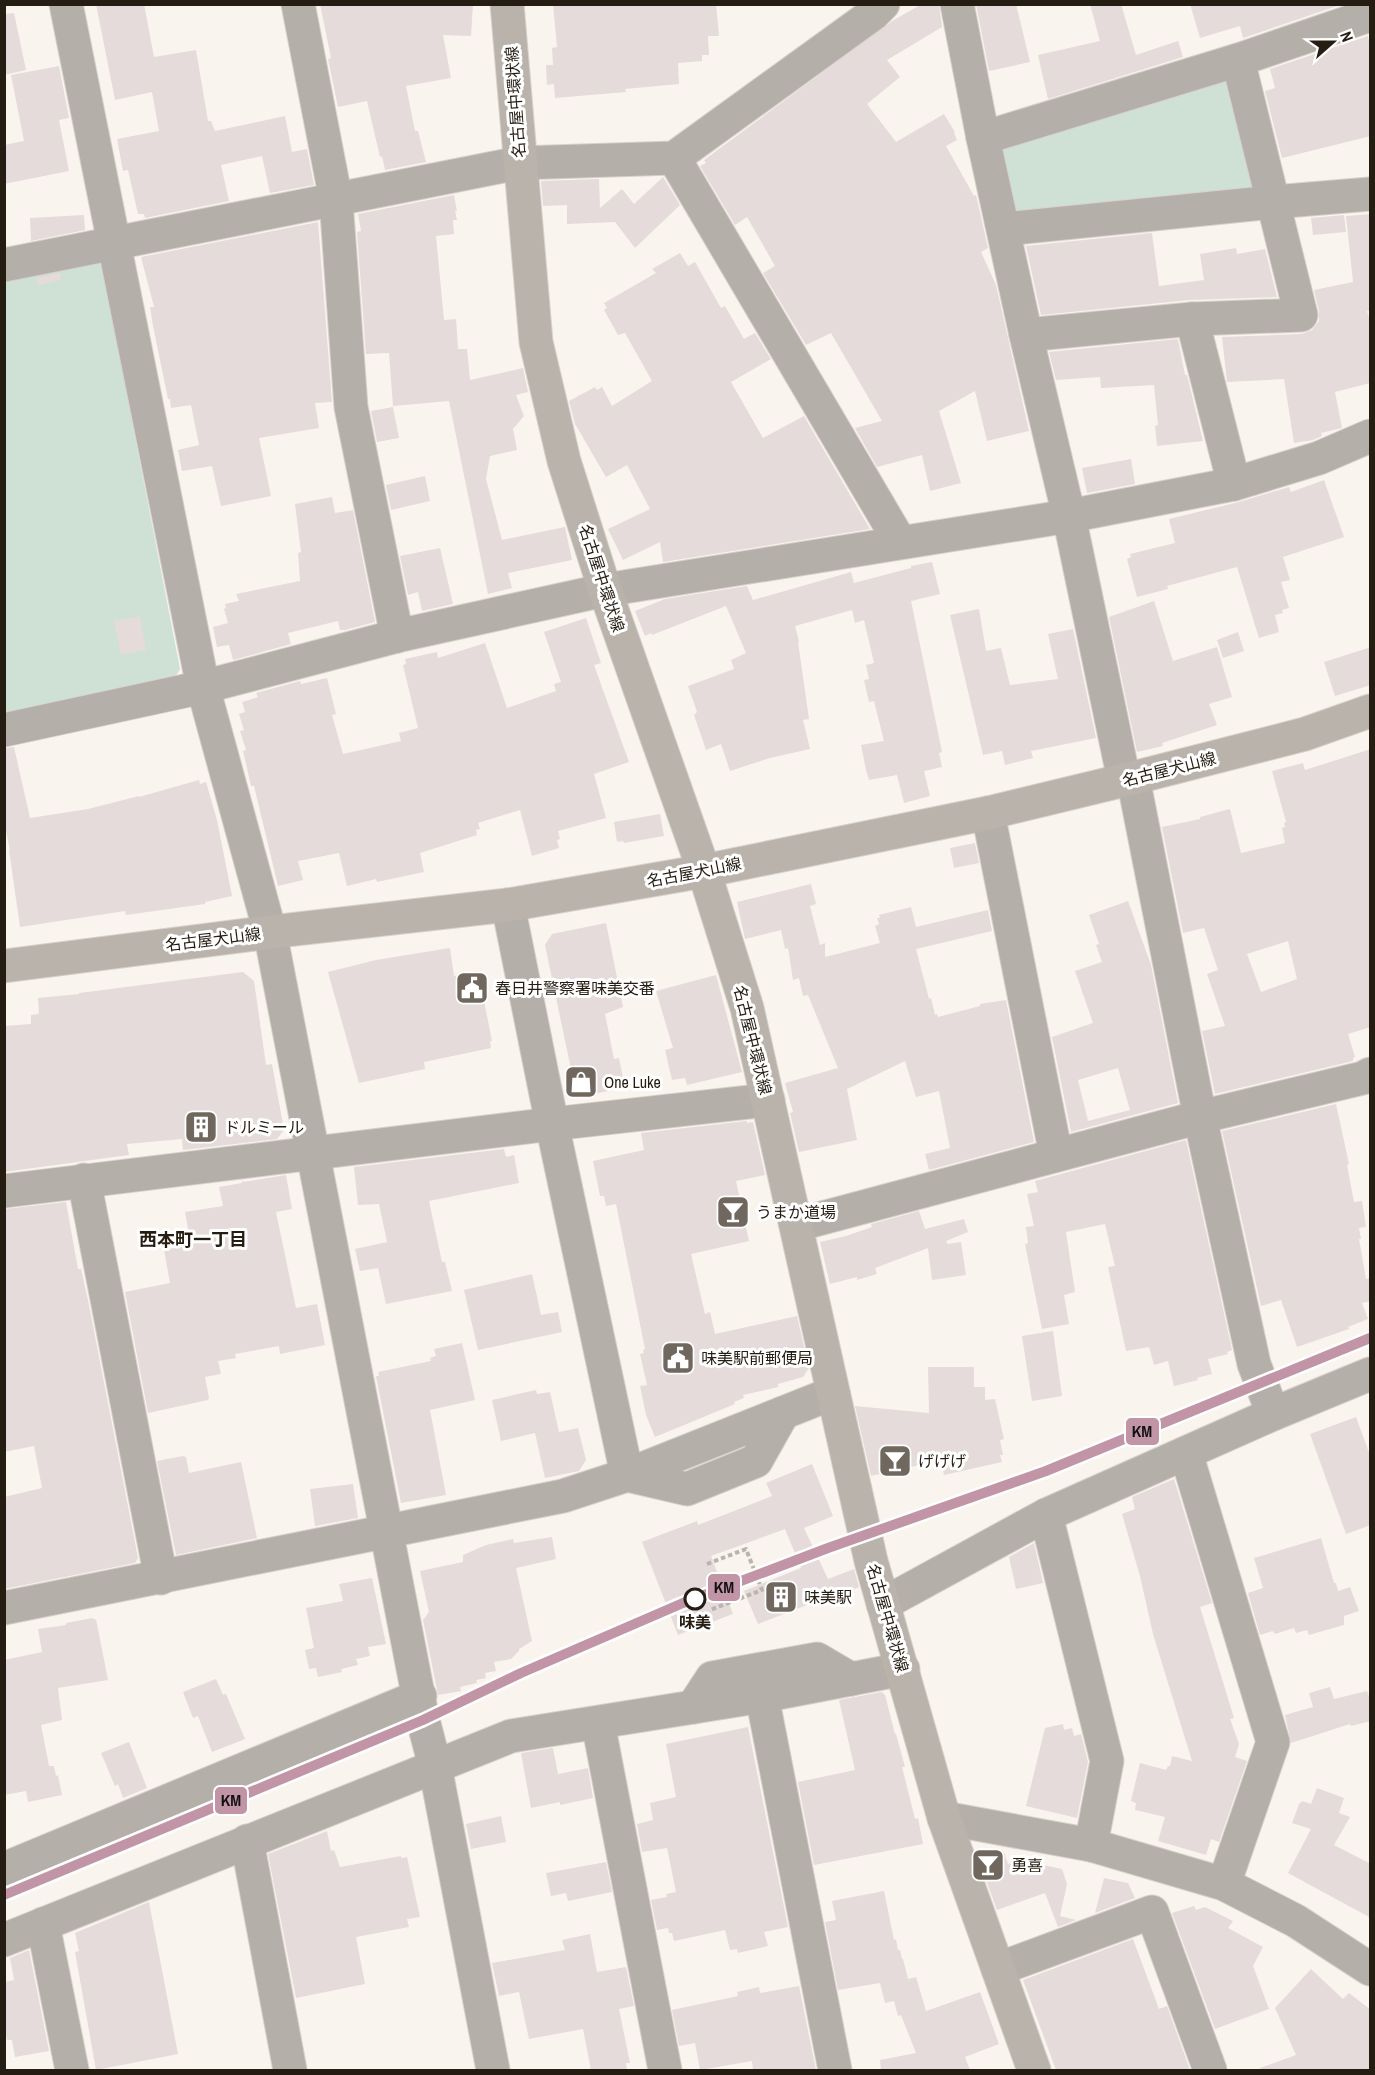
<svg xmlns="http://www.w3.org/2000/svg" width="1375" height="2075" font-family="'Archivo Narrow','Noto Sans JP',sans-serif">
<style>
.green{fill:#cee1d4}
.building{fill:#e5dbda;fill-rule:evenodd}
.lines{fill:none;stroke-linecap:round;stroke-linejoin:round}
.minor-casing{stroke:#d7d1cc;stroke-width:35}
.major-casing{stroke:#d7d1cc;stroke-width:35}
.path{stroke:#b9b4ae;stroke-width:4;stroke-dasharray:4.5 3;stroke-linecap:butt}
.minor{stroke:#b5afaa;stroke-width:33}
.major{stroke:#b9b3ac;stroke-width:33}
.rail-1-casing{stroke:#fff;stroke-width:15}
.rail-1{stroke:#c295a6;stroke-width:10}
.stop-dot{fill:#fff;stroke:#251c12;stroke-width:3}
.labels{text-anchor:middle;stroke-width:6;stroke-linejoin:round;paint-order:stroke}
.street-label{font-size:16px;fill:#251c12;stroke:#fff}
.poi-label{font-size:16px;fill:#251c12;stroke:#fff;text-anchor:start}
.stop-label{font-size:16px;font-weight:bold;fill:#251c12;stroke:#fff}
.neighbourhood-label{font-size:18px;font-weight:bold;fill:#251c12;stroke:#fff}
.line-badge{stroke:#fff;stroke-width:2}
.pale-badge-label{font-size:16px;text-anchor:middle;font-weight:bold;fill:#111}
</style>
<rect width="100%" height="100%" fill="#faf4ee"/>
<g class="green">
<polygon points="1227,70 1254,194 1023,217 1011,211 998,150"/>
<polygon points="94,260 102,266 180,669 174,679 4,720 4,277"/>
</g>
<g class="building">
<polygon points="96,4 144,4 154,57 196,50 208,121 211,121 215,131 285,116 292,152 307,149 314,185 270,193 262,156 221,165 229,201 145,218 144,214 138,214 128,170 123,171 117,139 159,131 152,92 115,100"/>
<polygon points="320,4 473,4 471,36 443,35 451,78 406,86 415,131 418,131 426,162 385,170 382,156 380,157 367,101 338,107 328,59 331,58"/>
<polygon points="553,4 716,4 719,36 708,36 709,55 702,55 702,61 678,63 679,84 625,89 626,92 555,98 554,84 547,85 546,65 553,65 552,48 557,47"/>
<polygon points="922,4 939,4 942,27 887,60 900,77 867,104 896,142 944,114 955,132 954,133 957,140 946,146 974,196 976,195 988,248 981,252 996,285 1029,431 987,441 975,391 939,411 961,483 930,491 922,455 877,467 855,428 882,421 831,333 806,345 763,273 775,266 747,217 735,225 700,166 706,163 704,160 892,21"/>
<polygon points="976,4 1016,4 1030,62 989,71"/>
<polygon points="1090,4 1121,4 1136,55 1178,41 1183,57 1048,99 1038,55 1100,41"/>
<polygon points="1190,4 1343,4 1243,38 1240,26 1200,38"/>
<polygon points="14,13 26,70 4,75 4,14"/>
<polygon points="1368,36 1371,53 1371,136 1282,158 1265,91 1275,88 1270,69"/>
<polygon points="59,66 69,118 59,120 69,171 4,184 4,145 24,141 11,75"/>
<polygon points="663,177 680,205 635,248 615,222 567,224 567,205 543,206 541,181 599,179 600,208 622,189 634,204"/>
<polygon points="454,195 457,211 455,211 457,220 453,220 454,234 436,236 444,320 456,319 458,349 467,349 470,380 523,368 528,392 516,395 524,416 513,429 517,450 490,456 486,479 502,540 565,527 572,560 508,573 512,588 488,594 449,401 393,406 389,353 366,354 357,232 361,231 358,214"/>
<polygon points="1371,214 1371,311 1367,311 1371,324 1370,383 1335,392 1342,428 1321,433 1322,436 1313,440 1294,443 1284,379 1227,382 1222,337 1302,334 1312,330 1319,321 1319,311 1314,290 1353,282 1346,216"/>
<polygon points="84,215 85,230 31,241 30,218"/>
<polygon points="1344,215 1346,232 1313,235 1311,218"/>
<polygon points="318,222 332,402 315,403 319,428 259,438 271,496 221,506 212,466 182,471 178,450 199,445 191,405 171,408 170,399 168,399 153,326 150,307 154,307 141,257"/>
<polygon points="1152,233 1159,286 1204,280 1200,254 1236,248 1237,254 1265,249 1277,297 1190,300 1041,315 1026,246"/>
<polygon points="680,253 688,266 695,262 721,308 725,306 744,339 755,333 771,359 731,382 763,438 804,416 870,529 663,562 660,542 623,560 608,529 650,509 627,465 606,477 575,424 569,401 595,387 597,390 602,387 612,406 652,381 625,333 618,335 604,310 607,308 604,303 656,273 652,269"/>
<polygon points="60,273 61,280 38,285 36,278"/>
<polygon points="1178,339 1185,375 1187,375 1203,441 1157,446 1155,426 1158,425 1154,385 1101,388 1100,377 1056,380 1049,352"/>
<polygon points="393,407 399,438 377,442 371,411"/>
<polygon points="1131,459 1135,484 1087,493 1082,468"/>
<polygon points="425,476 430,501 391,510 386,485"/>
<polygon points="1324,480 1344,537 1283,557 1290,580 1281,582 1289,608 1282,610 1283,613 1275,615 1279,632 1259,638 1237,567 1167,586 1168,589 1137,597 1127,559 1131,557 1130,554 1175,543 1169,519 1239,502 1289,487 1291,492"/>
<polygon points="332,497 335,513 353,510 375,622 345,630 340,630 338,621 288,633 291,644 233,660 229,645 217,647 213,627 228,623 224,609 226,608 225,604 239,601 236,594 300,581 298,553 301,552 295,504"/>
<polygon points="440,548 453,604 422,611 418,592 408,595 400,556"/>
<polygon points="932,562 940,594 911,601 942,752 939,753 942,767 924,771 930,796 904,803 897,775 869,780 866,770 861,745 884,741 874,701 869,702 864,680 869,679 866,665 874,663 864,620 855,623 852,610 795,626 799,641 798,642 809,719 803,720 810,749 770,758 730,771 721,744 706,750 694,715 697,712 688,686 734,669 731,660 746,653 726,606 652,635 651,633 645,636 635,611 665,599 747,586 753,600 851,572 854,583 911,568 911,566"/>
<polygon points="1154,601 1173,661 1217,647 1232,697 1209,704 1217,725 1162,743 1163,746 1137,752 1109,617"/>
<polygon points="979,609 986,651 1001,648 1010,685 1058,679 1048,634 1073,629 1096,738 1031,751 1033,758 1005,765 1002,751 983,755 950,615"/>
<polygon points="140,616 146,650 121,655 114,621"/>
<polygon points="586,618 601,663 594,665 629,762 594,774 606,818 558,831 560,839 557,840 559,848 532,856 520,810 478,823 480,829 476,830 477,835 420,853 424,872 377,882 376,879 347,886 339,853 298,861 303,880 278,886 254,786 251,786 243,751 246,750 240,731 244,730 239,714 245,712 242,702 258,697 256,693 300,681 301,684 327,678 336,714 332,715 343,754 401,741 399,733 418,728 403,665 406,664 405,659 437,652 438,658 485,643 507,708 556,691 554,684 561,682 544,632"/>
<polygon points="1238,632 1244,651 1223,658 1217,640"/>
<polygon points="1371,647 1371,685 1335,696 1324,662"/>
<polygon points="14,747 30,818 88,809 139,796 139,797 199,780 200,784 206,782 217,820 232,896 205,902 205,904 126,915 125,911 20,927 9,850 10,850 4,822 4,748"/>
<path d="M1371 749V1027L1348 1034 1355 1057 1353 1058V1061L1215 1094 1202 1031 1225 1026 1207 974 1218 970 1204 928 1183 933 1162 827 1200 819V817L1230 809 1241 853 1285 843 1282 828 1285 827 1284 823 1286 822 1272 771 1303 763 1305 770ZM1288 941 1297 979 1261 992 1247 954Z"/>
<polygon points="660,814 664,836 624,843 623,841 617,842 614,822"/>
<polygon points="975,843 979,863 954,868 950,848"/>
<polygon points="811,884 816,904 810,906 820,945 825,943 825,957 880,943 875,926 879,924 877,918 880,918 879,915 911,907 916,927 988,910 992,931 916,949 929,999 931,998 935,1015 937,1014 938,1017 980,1006 980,1004 1006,1000 1034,1142 929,1170 925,1154 950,1148 939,1091 916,1097 905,1061 847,1089 857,1140 799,1152 790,1113 793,1112 785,1083 838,1068 808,995 803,996 799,978 793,980 788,948 785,949 781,930 745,939 737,902"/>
<path d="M1128 901 1151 965 1178 1103 1071 1132 1052 1037 1093 1023 1075 971 1102 962 1096 945 1099 944 1089 915ZM1118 1068 1130 1110 1088 1121 1078 1080Z"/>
<polygon points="606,923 623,1007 605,1014 614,1059 619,1058 624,1083 614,1085 614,1090 581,1096 580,1092 576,1093 545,945 552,934"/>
<polygon points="450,948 454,976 478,971 492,1041 490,1041 491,1048 424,1062 425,1069 359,1083 328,972 376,960"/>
<polygon points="243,972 254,981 266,1065 272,1064 284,1130 277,1139 183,1150 182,1139 127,1144 129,1155 4,1172 4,1026 31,1024 31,1015 39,1014 38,998 79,994 79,993"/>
<polygon points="716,975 742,1072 687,1085 685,1078 672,1080 665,1050 673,1048 656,991"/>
<polygon points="1336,1104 1349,1164 1347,1165 1354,1202 1362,1201 1366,1227 1359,1228 1361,1239 1359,1239 1366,1279 1371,1278 1371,1301 1362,1303 1368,1319 1348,1327 1349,1329 1297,1347 1281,1300 1261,1306 1222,1131"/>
<polygon points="747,1121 747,1123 753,1122 765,1175 736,1181 749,1241 691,1254 705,1314 710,1312 715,1334 797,1316 809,1368 803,1377 778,1384 778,1387 743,1395 744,1398 734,1402 735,1404 655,1437 646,1415 640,1386 647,1385 640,1354 644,1353 643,1350 645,1349 616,1204 606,1206 604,1196 600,1196 593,1161 644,1150 641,1133"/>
<polygon points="1186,1140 1232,1350 1227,1352 1228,1354 1208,1359 1212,1374 1197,1378 1198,1380 1174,1386 1168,1361 1154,1365 1149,1347 1126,1351 1108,1267 1115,1266 1105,1224 1066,1232 1075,1292 1064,1295 1069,1324 1042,1329 1025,1244 1028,1243 1026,1227 1034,1226 1027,1194 1038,1192 1035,1181"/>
<polygon points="504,1149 506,1157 514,1155 519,1183 429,1201 442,1262 445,1262 452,1291 386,1304 378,1268 360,1271 355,1249 387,1242 379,1204 358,1205 354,1167"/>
<polygon points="286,1175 292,1209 276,1212 296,1308 317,1304 325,1345 280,1354 279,1346 235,1354 236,1358 218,1361 221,1374 205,1377 209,1398 208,1400 148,1413 125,1292 170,1283 164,1250 191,1245 185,1212 223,1206 219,1187 242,1183 242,1181 244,1181 243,1182"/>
<polygon points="66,1202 78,1269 81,1269 88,1300 138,1558 135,1563 4,1589 4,1497 42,1488 34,1446 4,1452 4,1209"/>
<polygon points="919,1211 925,1229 964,1219 968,1232 946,1241 948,1244 961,1242 966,1275 932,1280 928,1248 875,1268 877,1274 857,1280 857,1277 830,1284 820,1242 846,1236 872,1227 871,1224"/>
<polygon points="532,1274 541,1315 558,1312 562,1332 478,1350 464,1290"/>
<polygon points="1053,1331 1062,1396 1032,1401 1022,1336"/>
<polygon points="462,1343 475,1400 430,1410 446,1495 401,1503 376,1376 379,1376 378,1372 431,1361 430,1358 436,1356 434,1349"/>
<polygon points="928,1367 974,1367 974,1387 985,1387 985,1400 995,1399 1004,1439 1000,1440 1003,1455 1000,1455 1002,1462 944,1475 941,1460 871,1476 855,1406 929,1413"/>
<polygon points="536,1390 537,1394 550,1392 559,1432 578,1428 586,1460 579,1471 545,1478 535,1433 501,1441 492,1400"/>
<polygon points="1356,1417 1371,1458 1371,1525 1346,1534 1310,1434"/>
<polygon points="183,1456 186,1457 189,1473 241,1462 257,1538 176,1555 157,1461"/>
<polygon points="812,1464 833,1516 804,1528 828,1579 854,1569 859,1587 814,1607 812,1603 758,1624 744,1591 801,1568 785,1529 711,1556 733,1614 678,1635 642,1542 697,1521 698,1525 772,1496 766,1483"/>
<polygon points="1174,1479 1212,1603 1200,1607 1234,1718 1230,1719 1239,1744 1235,1757 1247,1761 1219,1842 1211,1839 1206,1855 1158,1841 1165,1817 1135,1810 1136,1803 1131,1801 1140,1763 1166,1770 1168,1766 1170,1766 1172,1756 1192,1761 1153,1634 1140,1576 1122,1514 1135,1509 1132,1497"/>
<polygon points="353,1484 358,1518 315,1526 310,1489"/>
<polygon points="552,1537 556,1559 516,1568 532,1641 519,1649 519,1651 511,1659 494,1662 496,1671 485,1673 486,1678 476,1680 477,1683 460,1687 461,1691 438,1695 423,1620 429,1612 420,1571 463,1562 463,1555 486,1545 513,1539 514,1543"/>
<polygon points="1321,1538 1334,1583 1336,1583 1338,1591 1350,1587 1359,1611 1344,1616 1344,1625 1309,1635 1307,1630 1296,1633 1294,1628 1275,1634 1273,1631 1260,1635 1248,1593 1263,1588 1254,1558"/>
<polygon points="1034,1543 1043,1583 1016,1589 1009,1557"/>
<polygon points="372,1578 386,1644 368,1647 370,1656 356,1659 358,1665 341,1669 342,1672 318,1677 316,1668 309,1669 305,1650 314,1648 306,1608 343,1601 339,1584"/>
<polygon points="93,1618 94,1620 96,1619 108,1680 58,1688 62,1720 41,1725 49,1766 54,1766 56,1776 58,1775 62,1795 28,1802 26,1791 4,1795 4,1660 42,1652 38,1629 66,1625 66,1623"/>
<polygon points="216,1679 223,1695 226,1694 245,1739 212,1752 198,1716 193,1718 183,1692"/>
<polygon points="1330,1687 1334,1699 1367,1691 1371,1703 1371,1721 1351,1726 1350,1724 1291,1743 1285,1715 1313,1707 1309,1693"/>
<polygon points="882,1692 885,1695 895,1734 896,1734 905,1767 902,1767 915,1819 918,1818 923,1844 814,1865 798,1782 855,1770 839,1700"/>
<polygon points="1063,1724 1064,1730 1072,1728 1074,1736 1081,1734 1088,1762 1077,1818 1026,1806 1045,1728"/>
<polygon points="748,1727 788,1927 764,1932 768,1946 738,1953 737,1949 730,1950 725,1930 674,1941 672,1933 669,1933 668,1928 657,1930 651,1900 667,1897 666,1894 676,1892 667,1848 642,1852 637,1824 653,1820 650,1803 676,1797 666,1744"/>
<polygon points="129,1742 147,1788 123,1798 118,1784 115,1786 101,1753"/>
<polygon points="553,1748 558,1774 588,1768 593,1798 560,1805 560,1802 531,1808 521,1753"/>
<polygon points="1317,1788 1344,1798 1339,1813 1350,1817 1334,1845 1371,1864 1371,1918 1288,1873 1311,1829 1292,1823 1300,1802 1301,1803 1302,1801 1311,1804"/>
<polygon points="501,1816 506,1842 471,1849 466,1824"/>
<polygon points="327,1831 331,1851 334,1850 340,1867 401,1856 401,1858 407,1857 420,1917 407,1919 409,1927 356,1937 365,1984 296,1998 268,1854"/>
<polygon points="986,1850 1004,1852 1008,1864 1020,1860 1062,1869 1067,1884 1060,1916 1076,1920 1058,1927 1045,1893 997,1910 978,1858"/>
<polygon points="606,1862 612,1892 568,1901 566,1893 551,1896 546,1873"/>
<polygon points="1104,1878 1128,1883 1135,1898 1095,1913"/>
<polygon points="884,1891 894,1940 896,1939 898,1950 900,1950 902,1959 903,1959 908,1979 916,1977 926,2011 980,1992 999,2044 965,2057 970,2070 881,2070 880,2060 916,2053 901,2015 898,2016 894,2001 885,2003 880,1983 838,1990 825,1922 836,1920 832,1901"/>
<polygon points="149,1902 178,2054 96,2070 75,1952 79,1951 75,1933"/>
<polygon points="1194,1906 1196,1910 1205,1907 1233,1921 1228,1928 1263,1947 1253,1966 1269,2009 1215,2029 1172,1913"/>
<polygon points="590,1934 597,1972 626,1967 634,2006 619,2009 630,2063 626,2063 627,2070 591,2070 583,2029 529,2039 519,1992 499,1996 492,1963 565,1950 562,1940"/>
<polygon points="1133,1939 1159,2009 1167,2006 1190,2070 1056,2070 1023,1980"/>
<polygon points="29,1950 49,2051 15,2057 12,2040 7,2040 4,2026 4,1982 14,1980 10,1958"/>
<polygon points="1311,1969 1343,1999 1349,1993 1371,2010 1371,2070 1261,2070 1260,2068 1296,2055 1275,2008"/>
<polygon points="799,1986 816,2070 753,2070 752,2061 700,2070 695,2043 679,2046 672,2010 738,1996 737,1992 759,1987 760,1993"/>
</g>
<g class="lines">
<defs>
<g id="minor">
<polyline points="66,4 203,687 270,932 423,1720 435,1766 493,2070"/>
<polyline points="298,4 336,200 351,407 397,636"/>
<polyline points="957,4 983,138 1026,335 1069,516 1124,780"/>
<polyline points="983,138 1238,60 1370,15"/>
<polyline points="674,158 900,542"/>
<polyline points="1004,229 1274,202 1370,194"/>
<polyline points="4,265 519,163 674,158 873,14 883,4"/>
<polyline points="1192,319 1234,484"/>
<polyline points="1026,335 1192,319 1301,315 1238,60"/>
<polyline points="4,730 203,687 397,636 605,590 1069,516 1234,484 1319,458 1370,436"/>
<polyline points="1133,778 1200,1117 1254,1364 1273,1414"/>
<polyline points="988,813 1056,1155"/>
<polyline points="508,905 552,1124 627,1475 687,1489 756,1461 783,1413"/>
<polyline points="84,1180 161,1578"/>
<polyline points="4,1191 552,1124 768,1100"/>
<polyline points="796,1225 1200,1117 1363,1078 1370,1074"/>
<polyline points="1186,1453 1273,1742 1224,1884"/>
<polyline points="1046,1515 1107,1761 1091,1845"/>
<polyline points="883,1604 1046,1515 1273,1414 1370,1374"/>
<polyline points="4,1608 563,1496 627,1475 833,1393"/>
<polyline points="762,1696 835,2070"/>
<polyline points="693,1707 712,1678 817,1659 851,1679"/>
<polyline points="598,1723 665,2070"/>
<polyline points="944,1818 1091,1845 1224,1884 1296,1921 1370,1969"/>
<polyline points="247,1841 290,2070"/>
<polyline points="4,1869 420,1696"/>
<polyline points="43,1924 72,2070"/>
<polyline points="4,1940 511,1736 762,1696 903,1669"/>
<polyline points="998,1969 1152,1912 1210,2070"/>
</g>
<g id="major">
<polyline points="507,4 536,342 564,461 605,590 704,871 747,1008 871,1561 944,1818 1034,2070"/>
<polyline points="4,966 270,932 508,905 704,871 988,813 1133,778 1305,734 1370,711"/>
</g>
</defs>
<use href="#minor" class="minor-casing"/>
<use href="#major" class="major-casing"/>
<polyline class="path" points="707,1564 746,1549 762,1590 710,1610"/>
<use href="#minor" class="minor"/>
<use href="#major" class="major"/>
<defs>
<polyline id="rail-1" points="4,1895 423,1720 521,1673 683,1603 828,1548 1046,1471 1370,1338"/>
</defs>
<use href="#rail-1" class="rail-1-casing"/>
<use href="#rail-1" class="rail-1"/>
</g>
<defs>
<symbol id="civic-square" viewBox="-11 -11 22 22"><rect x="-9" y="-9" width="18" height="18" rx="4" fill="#70685f" stroke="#fff"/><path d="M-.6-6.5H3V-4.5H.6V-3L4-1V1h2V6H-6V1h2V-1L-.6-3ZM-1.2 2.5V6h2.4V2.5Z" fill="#fff"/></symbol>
<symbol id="shop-square" viewBox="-11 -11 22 22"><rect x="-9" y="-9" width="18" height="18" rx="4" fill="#70685f" stroke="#fff"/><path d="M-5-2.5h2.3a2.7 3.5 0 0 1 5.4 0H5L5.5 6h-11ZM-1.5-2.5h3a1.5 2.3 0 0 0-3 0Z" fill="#fff"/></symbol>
<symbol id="building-square" viewBox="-11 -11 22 22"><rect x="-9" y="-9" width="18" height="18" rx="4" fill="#70685f" stroke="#fff"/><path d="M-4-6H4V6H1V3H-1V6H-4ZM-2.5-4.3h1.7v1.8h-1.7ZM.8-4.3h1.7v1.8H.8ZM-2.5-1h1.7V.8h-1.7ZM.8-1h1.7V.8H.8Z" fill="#fff"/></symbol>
<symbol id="bar-square" viewBox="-11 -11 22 22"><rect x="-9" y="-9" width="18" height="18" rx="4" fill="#70685f" stroke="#fff"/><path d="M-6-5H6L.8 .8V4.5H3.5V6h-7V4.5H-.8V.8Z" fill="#fff"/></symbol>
</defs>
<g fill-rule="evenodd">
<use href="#civic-square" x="453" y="969" width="38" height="38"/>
<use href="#shop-square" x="562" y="1063" width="38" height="38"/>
<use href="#building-square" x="182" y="1108" width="38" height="38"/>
<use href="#bar-square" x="714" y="1193" width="38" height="38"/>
<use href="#civic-square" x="659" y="1339" width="38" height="38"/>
<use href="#bar-square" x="876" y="1442" width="38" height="38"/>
<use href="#building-square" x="762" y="1578" width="38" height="38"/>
<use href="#bar-square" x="969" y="1846" width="38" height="38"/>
</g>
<circle class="stop-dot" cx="695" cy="1599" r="10"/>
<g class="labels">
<g class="street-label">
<text transform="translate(515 102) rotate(-94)" y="6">名古屋中環状線</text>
<text transform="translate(602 578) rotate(72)" y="6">名古屋中環状線</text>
<text transform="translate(1169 769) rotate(-14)" y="6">名古屋犬山線</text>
<text transform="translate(694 872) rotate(-11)" y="6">名古屋犬山線</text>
<text transform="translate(213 939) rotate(-7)" y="6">名古屋犬山線</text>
<text transform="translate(753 1040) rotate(76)" y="6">名古屋中環状線</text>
<text transform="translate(888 1618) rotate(74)" y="6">名古屋中環状線</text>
</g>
<g class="poi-label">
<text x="495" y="994">春日井警察署味美交番</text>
<text x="604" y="1088">One Luke</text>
<text x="224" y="1133">ドルミール</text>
<text x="756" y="1218">うまか道場</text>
<text x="701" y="1364">味美駅前郵便局</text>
<text x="918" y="1467">げげげ</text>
<text x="804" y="1603">味美駅</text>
<text x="1011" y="1871">勇喜</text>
</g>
<g class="stop-label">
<text x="695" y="1628">味美</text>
</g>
<g class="neighbourhood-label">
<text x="193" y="1246">西本町一丁目</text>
</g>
</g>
<g class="line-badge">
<rect x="1125" y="1417" width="35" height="29" rx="6" fill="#c295a6"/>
<rect x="707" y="1573" width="34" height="29" rx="6" fill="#c295a6"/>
<rect x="214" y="1786" width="34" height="29" rx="6" fill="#c295a6"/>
</g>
<g class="pale-badge-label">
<text x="1142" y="1437">KM</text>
<text x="724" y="1593">KM</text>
<text x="231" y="1806">KM</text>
</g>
<rect width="1375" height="2075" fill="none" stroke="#251c12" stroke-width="12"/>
<g transform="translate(1333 42) rotate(69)" stroke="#ffffff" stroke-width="4.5" paint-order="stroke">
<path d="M0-4.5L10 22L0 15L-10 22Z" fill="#251c12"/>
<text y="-9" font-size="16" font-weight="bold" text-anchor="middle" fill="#251c12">N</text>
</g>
</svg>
